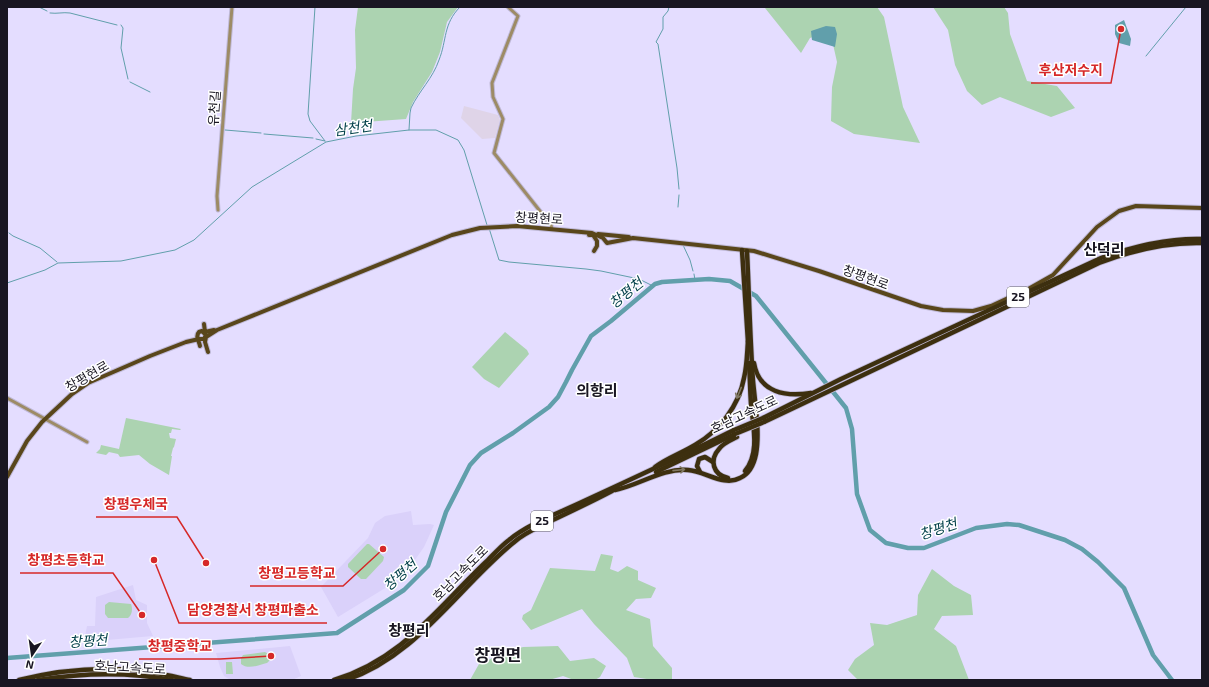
<svg xmlns="http://www.w3.org/2000/svg" width="1209" height="687" font-family="'Exo 2','Noto Sans KR',sans-serif">
<style>
.built{fill:#dad1fa}
.industrial{fill:#dfd4e8}
.green{fill:#acd3b1}
.water{fill:#619fab}
.lines{fill:none;stroke-linecap:round;stroke-linejoin:round}
.stream{stroke:#619fab;stroke-width:1}
.river{stroke:#619fab;stroke-width:4.5}
.minor-casing{stroke:#bfb9d7;stroke-width:5}
.major-casing{stroke:#bfb9d7;stroke-width:6}
.highway-casing{stroke:#bfb9d7;stroke-width:6}
.minor{stroke:#9d8b65;stroke-width:3}
.major{stroke:#59461b;stroke-width:4}
.highway{stroke:#3d2f0f;stroke-width:4.5}
.highway-bridge-casing{stroke:#bfb9d7;stroke-width:6;stroke-linecap:butt}
.highway-bridge{stroke:#3d2f0f;stroke-width:4.5}
.oneway{stroke:#817863}
.labels{text-anchor:middle;stroke-width:3;stroke-linejoin:round;paint-order:stroke}
.shield{fill:#fff;stroke:#5e5c64;stroke-width:1}
.shield-label{font-size:12px;font-weight:bold;fill:#191622}
.street-label{font-size:13px;fill:#191622;stroke:#fff}
.water-label{font-size:14px;font-style:italic;fill:#04414b;stroke:#fff}
.quarter-label{font-size:15px;font-weight:bold;fill:#191622;stroke:#fff}
.district-label{font-size:17px;font-weight:bold;fill:#191622;stroke:#fff}
.leader{fill:none;stroke:#d62828;stroke-width:1.5}
.callout-dot{fill:#d62828;stroke:#fff;stroke-width:1.5}
.callout-label{font-size:14px;text-anchor:middle;font-weight:bold;fill:#d62828;stroke:#fff;stroke-width:3;stroke-linejoin:round;paint-order:stroke}
</style>
<rect width="100%" height="100%" fill="#e4ddff"/>
<g class="built">
<polygon points="411,511 413,525 430,524 434,525 424,547 407,571 395,582 338,617 321,587 368,538 375,523 385,516"/>
<polygon points="133,585 136,600 147,605 147,623 153,636 84,642 87,626 95,626 96,597"/>
<polygon points="290,646 301,676 292,680 229,679 224,676 220,667 216,653"/>
</g>
<polygon class="industrial" points="464,106 498,115 500,120 495,138 482,139 461,118"/>
<g class="green">
<polygon points="358,7 458,7 447,22 440,52 432,72 413,102 406,119 351,123 353,89 356,68 355,30"/>
<polygon points="760,7 877,7 884,17 903,107 920,143 854,134 831,121 832,87 837,62 830,31 810,38 801,53 765,8"/>
<polygon points="933,7 1004,7 1008,13 1010,34 1027,81 1057,86 1075,108 1051,117 1000,97 982,105 967,91 955,65 948,30"/>
<polygon points="505,332 527,350 529,354 499,388 484,379 472,367"/>
<polygon points="126,418 181,429 180,430 172,429 171,433 169,433 170,438 176,439 174,447 173,448 171,456 172,456 169,475 150,464 139,455 120,457 118,454 109,452 106,455 96,453 100,449 101,445 119,449"/>
<polygon points="367,544 369,544 384,557 383,561 366,579 361,579 348,567 348,564"/>
<polygon points="601,554 613,556 610,569 618,572 627,566 638,571 638,580 656,588 651,598 636,599 626,610 650,619 653,646 672,668 672,679 653,680 634,677 627,658 594,624 582,609 531,630 522,619 523,615 531,610 550,568 595,571"/>
<polygon points="932,569 954,586 971,595 973,615 942,616 934,629 956,646 969,680 858,680 848,670 855,659 874,645 870,623 887,625 917,615 918,595"/>
<path d="M109 602 131 604C133 609 132 615 128 618H108L105 614V605Z"/>
<polygon points="558,646 570,661 594,658 606,666 600,677 595,680 574,680 563,676 549,680 470,680 479,664 504,653 523,647"/>
<path d="M265 652 270 655V660L267 663C259 665 248 670 241 664V658L243 655Z"/>
<polygon points="226,662 232,662 233,674 226,674"/>
</g>
<g class="water">
<polygon points="1124,20 1131,39 1130,46 1119,43 1115,34 1115,25"/>
<polygon points="826,26 835,27 837,34 835,47 812,40 811,31"/>
</g>
<g class="lines">
<g class="stream">
<polyline points="39,7 47,11"/>
<polyline points="315,7 308,114 310,121 325,141"/>
<polyline points="669,7 668,11 663,17 663,29 656,42 658,44 677,168 679,189"/>
<path d="M50 13C57 14 63 12 70 13L117 25"/>
<polyline points="121,25 123,28 121,48 128,79"/>
<polyline points="1146,56 1186,7"/>
<polyline points="130,82 150,92"/>
<polyline points="225,130 261,133"/>
<path d="M409 130 410 113 411 108C419 91 433 78 439 60 447 40 443 24 460 7"/>
<polyline points="264,134 313,138"/>
<polyline points="316,139 325,141"/>
<polyline points="678,207 679,195"/>
<polyline points="489,228 499,260 509,262 586,269 601,271 639,279 653,286"/>
<polyline points="9,233 13,236 40,248 57,262"/>
<polyline points="683,245 690,260 693,271"/>
<polyline points="694,274 695,280"/>
<polyline points="7,283 45,270 58,263 121,261 175,250 194,240 252,187 326,142 356,136 409,130 436,130 458,140 464,150 487,225"/>
</g>
<polyline class="river" points="7,658 337,633 404,590 428,566 446,512 470,465 481,453 513,433 549,407 558,397 566,382 572,370 591,336 611,321 655,284 662,282 709,279 730,281 756,296 846,408 852,429 857,494 870,530 886,543 908,548 924,548 976,528 1007,524 1019,525 1065,540 1082,549 1098,562 1124,588 1153,655 1172,680"/>
<defs>
<g id="minor">
<polyline points="508,7 518,16 492,83 493,97 503,119 494,153 551,225 552,229"/>
<polyline points="218,210 217,196 232,7"/>
<polyline points="7,398 87,442"/>
</g>
<g id="major">
<polyline points="598,234 629,237"/>
<polyline points="589,235 593,235 597,241 597,246 594,251"/>
<polyline points="204,324 205,332 214,330"/>
<polyline points="208,352 205,342 206,337 217,330 452,235 480,228 517,226 592,233 603,238 607,243 633,238 754,251 819,271 921,306 943,310 973,311 991,306 1030,288 1053,275 1097,227 1119,211 1136,206 1202,208"/>
<path d="M7 477 27 441 42 422 72 394 88 383 150 356 186 342 199 339H204L206 335 202 331 199 332C195 336 199 341 200 346"/>
</g>
<g id="highway">
<polyline points="742,250 748,342"/>
<path d="M754 363C759 393 786 397 811 393"/>
<path d="M763 418 841 379 1101 258C1134 246 1167 238 1202 239"/>
<path d="M764 422 1099 263C1133 250 1166 242 1202 243"/>
<path d="M655 467C667 458 682 453 695 445 719 431 739 406 744 378 747 366 747 354 748 341"/>
<path d="M745 471C760 453 753 426 751 404 750 390 750 377 749 363"/>
<polyline points="656,472 735,434"/>
<polyline points="700,472 697,466 699,459 705,457 713,462"/>
<path d="M728 478C713 475 709 460 719 449 723 443 731 440 737 437"/>
<path d="M615 490C640 485 662 468 688 470 705 471 724 487 740 478 749 474 754 464 756 454 760 433 755 403 753 381 750 338 749 294 747 251"/>
<path d="M19 680C55 671 94 667 132 670 152 671 171 676 190 680"/>
<path d="M38 680C82 673 129 672 172 680"/>
<path d="M334 680C403 659 437 608 487 561 494 554 501 546 509 540 530 523 559 513 584 501 634 478 684 455 734 430"/>
<path d="M346 680C416 657 458 588 513 543 525 532 541 526 555 519 574 510 593 501 612 491"/>
</g>
</defs>
<use href="#minor" class="minor-casing"/>
<use href="#major" class="major-casing"/>
<use href="#highway" class="highway-casing"/>
<use href="#minor" class="minor"/>
<use href="#major" class="major"/>
<use href="#highway" class="highway"/>
<defs>
<g id="highway-bridge">
<polyline points="734,430 763,418"/>
<polyline points="735,434 764,422"/>
</g>
</defs>
<use href="#highway-bridge" class="highway-bridge-casing"/>
<use href="#highway-bridge" class="highway-bridge"/>
</g>
<defs><path id="oneway-shaft" d="M-6 0H5M1.5-3L5.5 0L1.5 3" fill="none" stroke-width="1.6" stroke-linecap="round" stroke-linejoin="round"/></defs>
<g class="oneway">
<use href="#oneway-shaft" transform="translate(739 393) rotate(112)"/>
<use href="#oneway-shaft" transform="translate(679 470) rotate(-6)"/>
</g>
<g class="labels">
<g class="shield">
<rect x="1007" y="287" width="22" height="20" rx="3"/>
<rect x="531" y="511" width="22" height="20" rx="3"/>
</g>
<g class="shield-label">
<text x="1018" y="301">25</text>
<text x="542" y="525">25</text>
</g>
<g class="street-label">
<text transform="translate(214 108) rotate(-86)" y="5">유천길</text>
<text transform="translate(539 218) rotate(3)" y="5">창평현로</text>
<text transform="translate(866 277) rotate(20)" y="5">창평현로</text>
<text transform="translate(87 376) rotate(-30)" y="5">창평현로</text>
<text transform="translate(744 414) rotate(-25)" y="5">호남고속도로</text>
<text transform="translate(460 573) rotate(-45)" y="5">호남고속도로</text>
<text transform="translate(130 667) rotate(3)" y="5">호남고속도로</text>
</g>
<g class="water-label">
<text transform="translate(353 128) rotate(-8)" y="5">삼천천</text>
<text transform="translate(626 293) rotate(-39)" y="5">창평천</text>
<text transform="translate(938 529) rotate(-18)" y="5">창평천</text>
<text transform="translate(400 575) rotate(-41)" y="5">창평천</text>
<text transform="translate(88 641) rotate(-4)" y="5">창평천</text>
</g>
<g class="quarter-label">
<text x="1104" y="255">산덕리</text>
<text x="597" y="396">의항리</text>
<text x="409" y="636">창평리</text>
</g>
<g class="district-label">
<text x="498" y="661">창평면</text>
</g>
</g>
<path class="leader" d="M1121 29L1111 83H1031M206 563L177 517H96M142 615L113 573H20M383 549L343 586H250M154 560L179 623H327M271 656L220 659H139"/>
<g class="callout-dot">
<circle cx="1121" cy="29" r="4"/>
<circle cx="206" cy="563" r="4"/>
<circle cx="142" cy="615" r="4"/>
<circle cx="383" cy="549" r="4"/>
<circle cx="154" cy="560" r="4"/>
<circle cx="271" cy="656" r="4"/>
</g>
<g class="callout-label">
<text x="1071" y="75">후산저수지</text>
<text x="136" y="509">창평우체국</text>
<text x="66" y="565">창평초등학교</text>
<text x="297" y="578">창평고등학교</text>
<text x="253" y="615">담양경찰서 창평파출소</text>
<text x="180" y="651">창평중학교</text>
</g>
<rect width="1209" height="687" fill="none" stroke="#191622" stroke-width="16"/>
<g transform="translate(32 655) rotate(193)" stroke="#ffffff" stroke-width="3" paint-order="stroke">
<path d="M0-3L7 15L0 10L-7 15Z" fill="#191622"/>
<text y="-6" font-size="11" font-weight="bold" text-anchor="middle" fill="#191622">N</text>
</g>
</svg>
